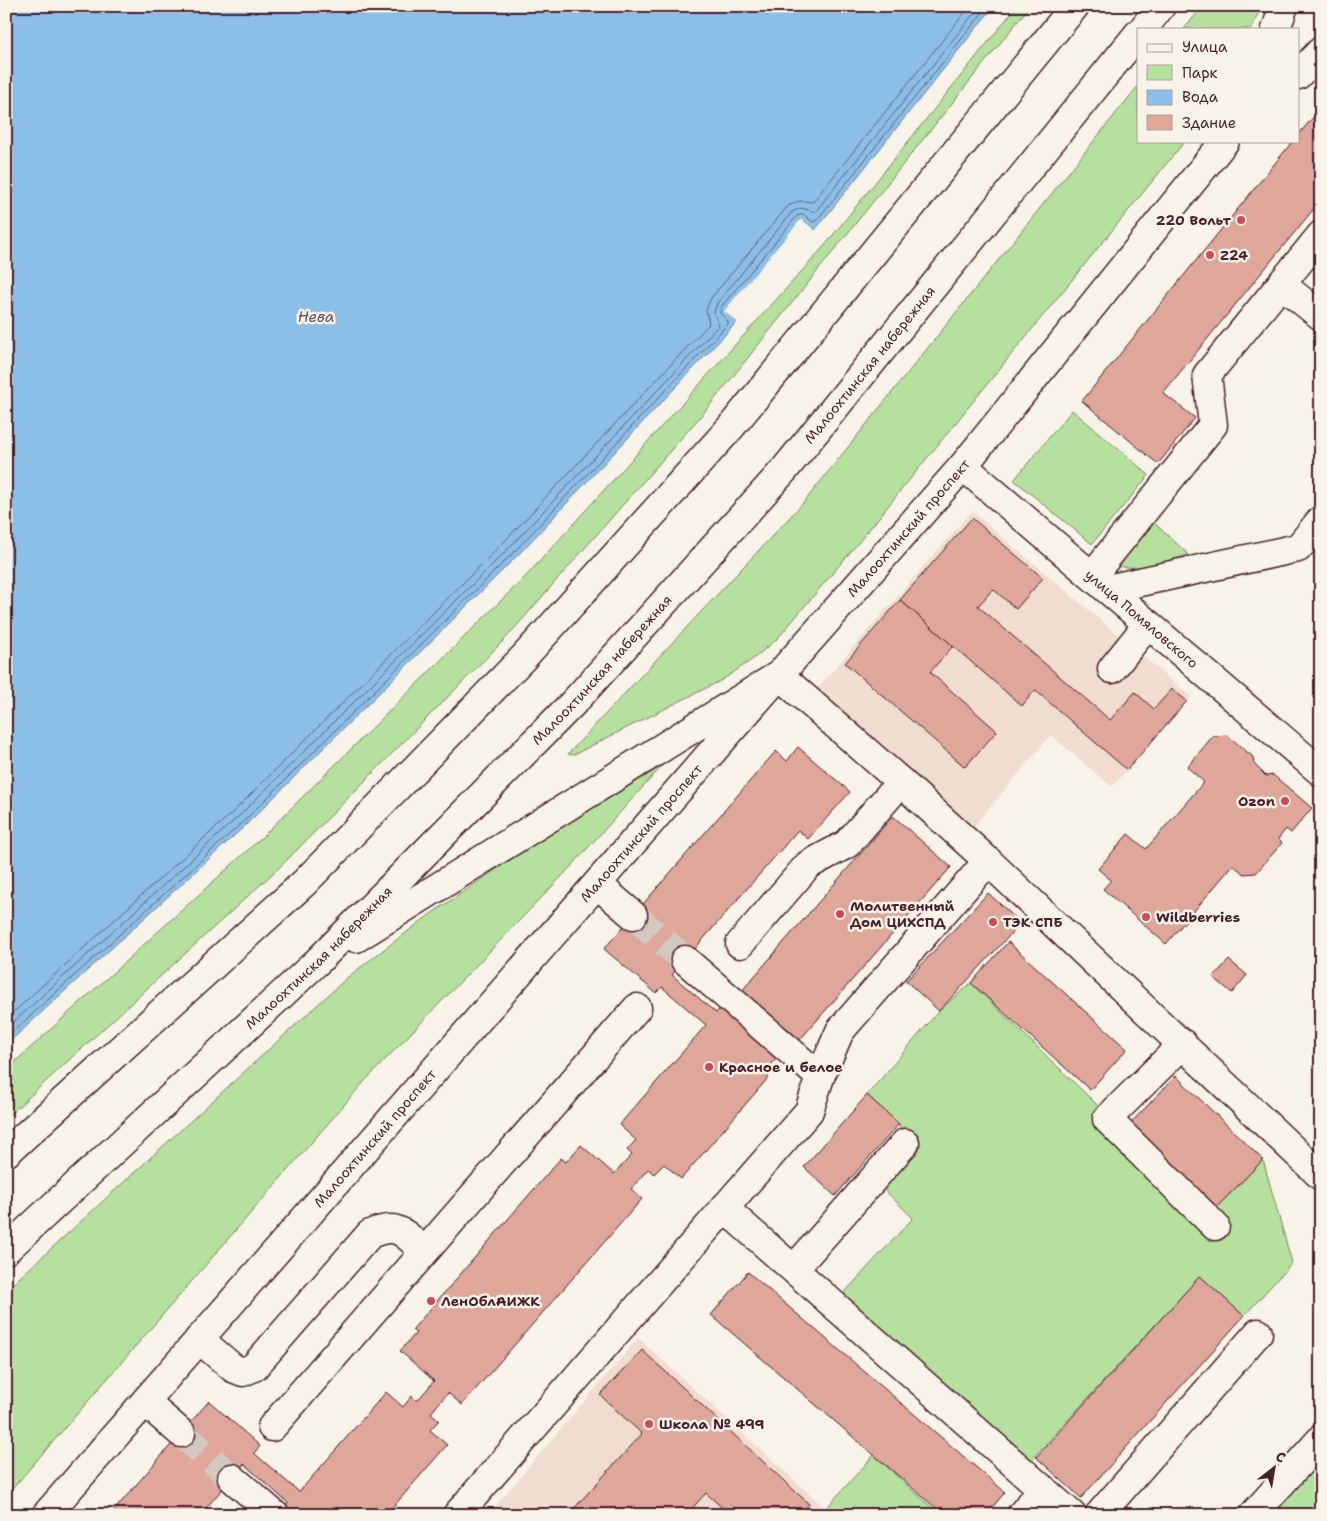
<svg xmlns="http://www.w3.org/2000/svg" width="1327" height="1521" font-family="'Shantell Sans',sans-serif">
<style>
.built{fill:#f0dcd1}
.green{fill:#b5e09e;stroke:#808064}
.water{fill:#8cbfe8;stroke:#727f9c}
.pier{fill:#f7f3e8}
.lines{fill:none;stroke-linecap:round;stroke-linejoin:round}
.shore{stroke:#645f77;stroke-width:1}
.building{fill:#dfa69a;stroke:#4a1f2b}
.minor-tunnel{stroke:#d4c9c2;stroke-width:28;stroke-dasharray:28 14;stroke-linecap:butt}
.minor-casing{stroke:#4a1f2b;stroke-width:31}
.major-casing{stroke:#4a1f2b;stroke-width:31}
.minor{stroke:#f7f3e8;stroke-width:28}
.major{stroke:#f7f3e8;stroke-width:28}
.poi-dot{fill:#d1495b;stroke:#f7f3e8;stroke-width:2}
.labels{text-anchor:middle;stroke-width:5;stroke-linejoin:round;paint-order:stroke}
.poi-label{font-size:14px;font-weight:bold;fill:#4a1f2b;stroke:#f7f3e8;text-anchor:start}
.street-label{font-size:14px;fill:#4a1f2b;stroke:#f7f3e8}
.water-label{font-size:15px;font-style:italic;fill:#5e4f64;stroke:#f7f3e8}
</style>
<rect width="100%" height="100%" fill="#f7f3e8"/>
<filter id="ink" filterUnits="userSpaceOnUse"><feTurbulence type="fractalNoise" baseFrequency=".02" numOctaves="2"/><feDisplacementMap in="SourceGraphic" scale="10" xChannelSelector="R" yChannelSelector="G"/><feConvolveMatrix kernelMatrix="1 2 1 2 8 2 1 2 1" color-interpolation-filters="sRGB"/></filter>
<g filter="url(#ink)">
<g class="built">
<polygon points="972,511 1191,697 1112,787 1051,735 974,826 815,691"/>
<polygon points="638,1338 826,1509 821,1515 488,1515"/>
</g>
<g class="green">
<polygon points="1017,6 1030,6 706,410 506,638 284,863 6,1118 6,1070 260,839 529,573 821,250"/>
<polygon points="1203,6 1261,6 1252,29 1184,29"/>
<polygon points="1138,86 1138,141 1185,141 858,543 778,638 753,659 722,680 573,755 568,754 804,502"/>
<polygon points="1072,410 1149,475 1092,544 1014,480"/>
<path d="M1150 519 1189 555C1170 559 1131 574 1114 564Z"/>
<polygon points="662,766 567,871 363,1083 6,1496 6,1290 349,976 428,916 535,843"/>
<polygon points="971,983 1210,1214 1263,1160 1292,1263 1244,1316 1200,1276 1022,1470 834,1304 913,1218 873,1179 905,1143 899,1124 867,1095 939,1011"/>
<polygon points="1321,1449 1321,1515 1264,1515"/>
<polygon points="874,1455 940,1515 820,1515"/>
</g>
<polygon class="water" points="6,6 994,6 815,230 801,219 725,311 737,322 517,556 247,824 6,1045"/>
<polygon class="pier" points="801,219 815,230 814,232 802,222 728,311 739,320 737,322 724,311"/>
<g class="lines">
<g class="shore">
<polyline points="6,1019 234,811 503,543 709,324 706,310 711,298 788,206 799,201 813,202 970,6"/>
<polyline points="6,1029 239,816 508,549 719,325 714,313 717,303 793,211 802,208 815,212 980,6"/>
<polyline points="6,1038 244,821 513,553 728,324 728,321 720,313 721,307 797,216 803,214 813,222 816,221 988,6"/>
</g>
</g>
<g class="building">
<polygon points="1321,108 1321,200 1163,393 1195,418 1158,464 1082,401 1293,141 1298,141 1298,135"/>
<polygon points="972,518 1043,578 1016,609 993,589 978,606 1110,720 1135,692 1154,709 1172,689 1187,701 1127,770 1035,690 1022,706 900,600"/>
<polygon points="900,600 953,646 930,672 997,731 965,767 845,663"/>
<polygon points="1227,735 1253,757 1254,764 1266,776 1273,775 1312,808 1291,833 1286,829 1278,839 1282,843 1256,873 1244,874 1233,865 1166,944 1103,889 1111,880 1098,869 1128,834 1146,849 1204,782 1187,767 1213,736"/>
<polygon points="798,747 850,792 808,839 798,830 672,975 716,1013 721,1007 778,1057 765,1072 769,1077 681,1179 664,1164 654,1174 648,1169 631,1189 642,1199 462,1405 448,1393 439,1403 431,1413 439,1420 430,1430 447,1445 386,1515 291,1515 284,1509 288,1503 244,1464 200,1515 110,1515 209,1401 260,1446 254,1453 299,1492 386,1392 403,1407 412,1396 417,1401 434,1381 400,1351 416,1333 412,1330 561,1158 566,1162 581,1145 614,1174 632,1155 627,1150 636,1140 619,1125 706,1025 662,987 656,993 604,949 776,751 787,761"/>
<polygon points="893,816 951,867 797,1043 740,993"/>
<polygon points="988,893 1021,923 939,1011 906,981"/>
<polygon points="1008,942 1127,1049 1090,1090 971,983"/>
<polygon points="1229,960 1247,975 1232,993 1213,977"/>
<polygon points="1176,1076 1263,1160 1210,1214 1124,1130"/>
<polygon points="867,1095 899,1124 835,1196 804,1167"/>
<polygon points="748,1272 1005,1492 986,1515 944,1515 711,1315"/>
<polygon points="1200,1276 1244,1316 1081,1498 1036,1457"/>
<polygon points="642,1350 809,1504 800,1515 730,1515 706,1493 686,1515 568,1515 642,1434 600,1395"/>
</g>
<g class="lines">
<g class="minor-tunnel">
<polyline points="633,915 685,960"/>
<polyline points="181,1433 232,1478"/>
</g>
<defs>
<g id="minor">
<polyline points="1276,29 1284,6"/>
<polyline points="1281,284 1321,316"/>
<path id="s1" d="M963 466 1321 772"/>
<polyline points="1092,576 1213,425 1207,375 1321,235"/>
<polyline points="1107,589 1298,548 1321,520"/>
<polyline points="1112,669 1148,624"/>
<polyline points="988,861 1321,1176"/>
<polyline points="597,884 633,915"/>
<polyline points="740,944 808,865 847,844 901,782"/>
<polyline points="685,960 820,1077"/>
<polyline points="1183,1044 1107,1119 1215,1226"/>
<polyline points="724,1208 1072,1515"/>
<polyline points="794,1269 905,1143"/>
<path d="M199 1339 233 1368 243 1372 254 1367 370 1234C399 1222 403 1233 424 1251"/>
<polyline points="145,1402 181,1433"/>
<polyline points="272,1427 637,1008"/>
<polyline points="232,1478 275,1515"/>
<path id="s2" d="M46 1515 779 675 901 782 988 861 840 1031 820 1077 809 1111 457 1515"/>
<polyline points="1021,1515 1043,1489"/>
<polyline points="1099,1515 1258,1333"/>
<polyline points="1253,1515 1321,1439"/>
</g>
<g id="major">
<polyline points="1143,29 1161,6"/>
<polyline points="1298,75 1321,51"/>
<path id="s3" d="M356 938 779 675 963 466 1225 141"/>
<polyline points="6,1153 304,883 524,657 731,427 1075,6"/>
<path id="s4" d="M6 1250 318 961 574 702 785 469 1138 34"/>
</g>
</defs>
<use href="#minor" class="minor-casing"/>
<use href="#major" class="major-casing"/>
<use href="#minor" class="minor"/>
<use href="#major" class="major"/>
</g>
</g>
<g class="poi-dot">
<circle cx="1241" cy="220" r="5"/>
<circle cx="1210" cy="255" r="5"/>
<circle cx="1285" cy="801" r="5"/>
<circle cx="840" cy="914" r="5"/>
<circle cx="1146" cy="917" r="5"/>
<circle cx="993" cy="922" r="5"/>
<circle cx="709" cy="1067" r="5"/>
<circle cx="431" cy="1301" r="5"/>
<circle cx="649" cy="1424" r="5"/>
</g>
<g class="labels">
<g class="poi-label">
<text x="1231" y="225" text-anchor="end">220 Вольт</text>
<text x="1220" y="260">Z24</text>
<text x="1275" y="806" text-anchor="end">Ozon</text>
<text x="850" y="911">Молитвенный<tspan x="850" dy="16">Дом ЦИХСПД</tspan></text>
<text x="1156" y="922">Wildberries</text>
<text x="1003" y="927">ТЭК СПБ</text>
<text x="719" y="1072">Красное и белое</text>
<text x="441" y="1306">ЛенОблАИЖК</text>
<text x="659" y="1429">Школа № 499</text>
</g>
<g class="street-label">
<text dy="5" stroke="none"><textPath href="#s4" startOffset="1238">Малоохтинская набережная</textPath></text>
<text dy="5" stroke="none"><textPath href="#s3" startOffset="694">Малоохтинский проспект</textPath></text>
<text dy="5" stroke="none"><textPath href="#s1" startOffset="235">улица Помяловского</textPath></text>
<text dy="5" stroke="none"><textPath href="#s4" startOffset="832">Малоохтинская набережная</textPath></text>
<text dy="5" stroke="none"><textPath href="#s2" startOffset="905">Малоохтинский проспект</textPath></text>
<text dy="5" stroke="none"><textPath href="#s4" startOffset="428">Малоохтинская набережная</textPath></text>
<text dy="5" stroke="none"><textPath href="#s2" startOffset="500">Малоохтинский проспект</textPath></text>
</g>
<g class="water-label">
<text x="316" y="322">Нева</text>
</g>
</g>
<rect width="1327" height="1521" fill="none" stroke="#f7f3e8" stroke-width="25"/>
<rect x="12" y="12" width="1302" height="1496" fill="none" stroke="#4a1f2b" stroke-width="2" filter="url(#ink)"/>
<rect x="1137" y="28" width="162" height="115" fill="#f7f3e8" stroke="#b29e9c"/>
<rect x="1147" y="44" width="25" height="8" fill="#f7f3e8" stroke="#b29e9c"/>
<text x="1182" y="52" font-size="15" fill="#4a1f2b">Улица</text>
<rect x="1147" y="65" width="25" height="15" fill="#b5e09e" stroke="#b29e9c"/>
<text x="1182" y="78" font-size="15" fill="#4a1f2b">Парк</text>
<rect x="1147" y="90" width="25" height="15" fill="#8cbfe8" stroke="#b29e9c"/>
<text x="1182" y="102" font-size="15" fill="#4a1f2b">Вода</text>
<rect x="1147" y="115" width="25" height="15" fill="#dfa69a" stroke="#b29e9c"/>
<text x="1182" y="128" font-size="15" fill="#4a1f2b">Здание</text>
<g transform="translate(1274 1468) rotate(31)" stroke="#f7f3e8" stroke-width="4" paint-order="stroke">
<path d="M0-4L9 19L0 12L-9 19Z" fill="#4a1f2b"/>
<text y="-8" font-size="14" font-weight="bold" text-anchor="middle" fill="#4a1f2b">С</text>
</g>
</svg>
